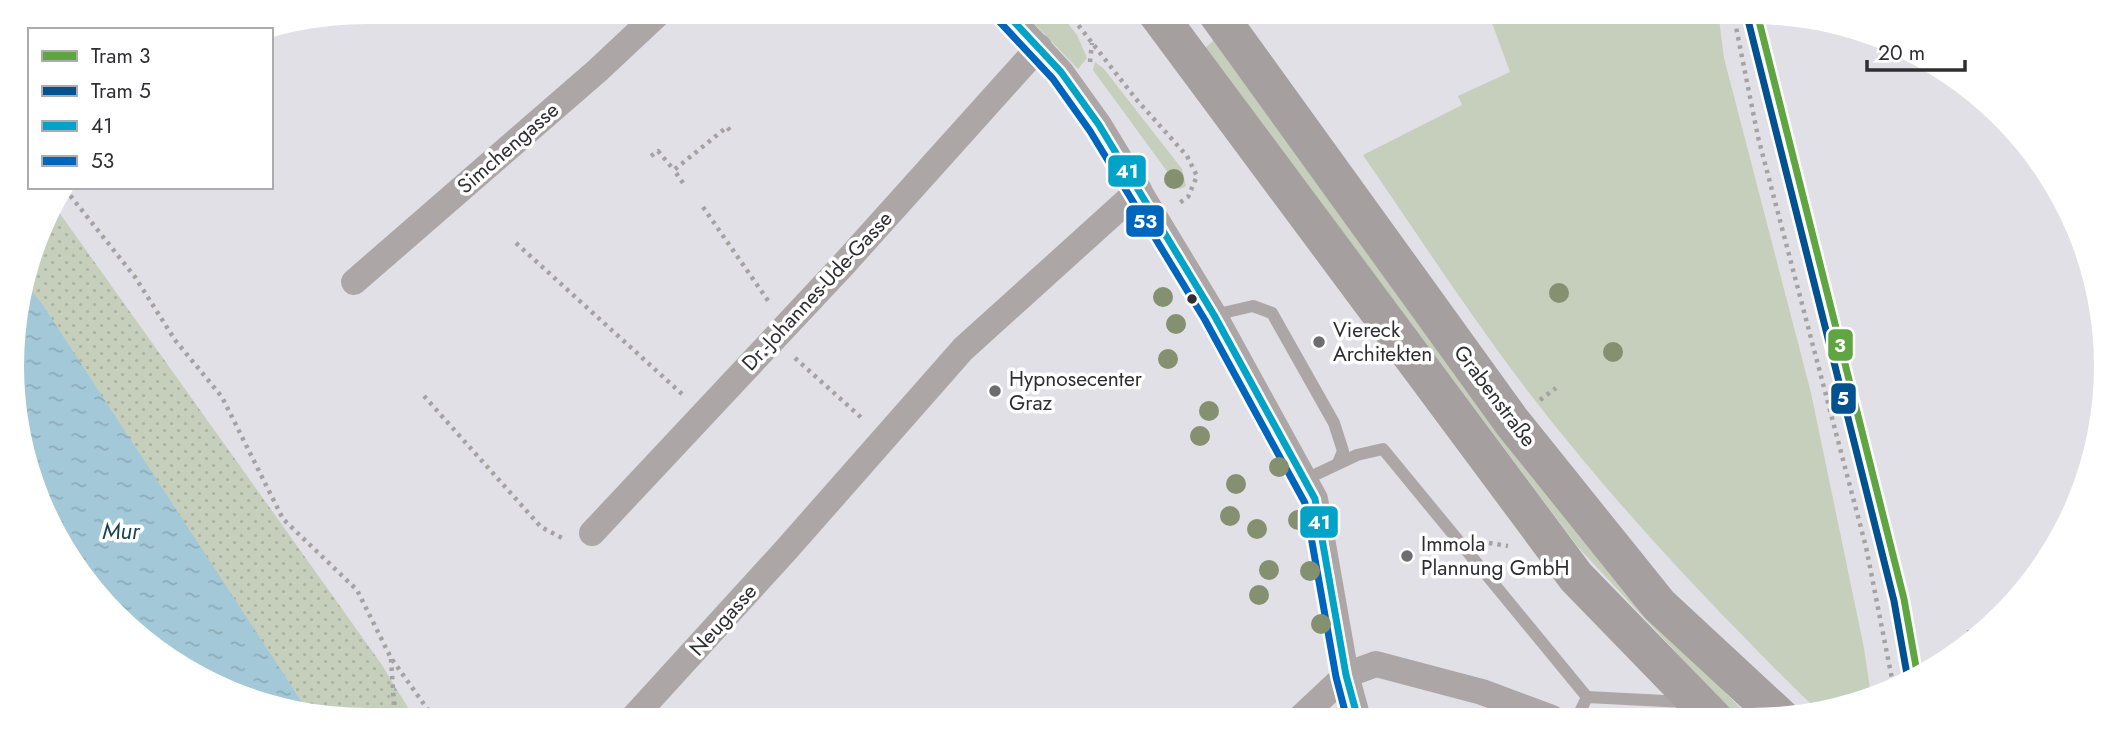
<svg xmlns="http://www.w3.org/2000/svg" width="2119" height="733" font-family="Jost,sans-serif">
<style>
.grass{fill:#c5cfbb}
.park{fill:url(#park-dots)}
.water{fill:url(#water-ripples)}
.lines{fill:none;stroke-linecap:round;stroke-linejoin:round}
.path{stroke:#a6a2a3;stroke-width:4.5;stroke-dasharray:3.5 5;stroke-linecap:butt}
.service{stroke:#ada6a6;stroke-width:12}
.minor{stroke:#ada6a6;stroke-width:26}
.primary{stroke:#a69f9f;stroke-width:38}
.bus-1-casing{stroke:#fff;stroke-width:12}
.bus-2-casing{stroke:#fff;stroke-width:12}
.bus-1{stroke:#02a3c6;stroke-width:7}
.bus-2{stroke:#0065bd;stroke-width:7}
.tram-1-casing{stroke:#fff;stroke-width:12}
.tram-2-casing{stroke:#fff;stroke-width:12}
.tram-1{stroke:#5fa542;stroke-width:7}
.tram-2{stroke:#025191;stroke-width:7}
.tree{fill:#859071}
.bus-dot{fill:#2f2e32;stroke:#fff;stroke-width:2.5}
.poi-dot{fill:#6d6c71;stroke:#fff;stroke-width:2.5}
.labels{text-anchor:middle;stroke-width:7;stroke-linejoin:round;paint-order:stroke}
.street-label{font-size:21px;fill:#2f2e32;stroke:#fff}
.poi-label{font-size:21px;fill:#2f2e32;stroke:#fff;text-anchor:start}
.water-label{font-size:23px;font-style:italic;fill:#184554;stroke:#fff}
.line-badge{stroke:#fff;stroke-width:2.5}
.badge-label{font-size:19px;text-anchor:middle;font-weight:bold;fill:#fff}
</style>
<defs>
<pattern id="park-dots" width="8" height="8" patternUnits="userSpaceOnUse" patternTransform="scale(1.75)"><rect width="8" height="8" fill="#c5cfbb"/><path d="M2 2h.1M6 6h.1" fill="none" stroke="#aab2a1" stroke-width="1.8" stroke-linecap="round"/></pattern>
<pattern id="water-ripples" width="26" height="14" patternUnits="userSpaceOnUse" patternTransform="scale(1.75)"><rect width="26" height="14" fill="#a3c8d7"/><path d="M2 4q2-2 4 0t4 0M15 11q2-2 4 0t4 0" fill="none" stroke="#8dacb9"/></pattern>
</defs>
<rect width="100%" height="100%" fill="#e1e0e6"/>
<g class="grass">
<polygon points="1023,12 1059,12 1077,35 1087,58 1078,69"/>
<path d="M1488 12H1718L1724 58 1811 393 1864 648 1871 696 1819 712C1716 611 1618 508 1530 394 1471 317 1418 235 1363 155L1462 105 1458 96 1510 72Z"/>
<polygon points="1214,40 1651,616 1750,718 1738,718 1727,707 1578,547 1205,48"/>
<polygon points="1095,62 1104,69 1182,169 1186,186 1180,189 1093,70"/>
</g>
<polygon class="park" points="53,204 382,665 416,721 366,721 309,713 26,284"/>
<polygon class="water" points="26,284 42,304 309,713 275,709 169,661 72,564 24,458 15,321"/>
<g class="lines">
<g class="path">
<polyline points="1068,12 1136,99 1187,156 1197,176 1188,197 1178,204"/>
<polyline points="1733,12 1758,137 1866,547 1894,689"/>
<polyline points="1090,62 1092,43"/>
<polyline points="651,156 658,151 674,170"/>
<polyline points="683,183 674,170 727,127 731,132"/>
<polyline points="65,189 135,277 175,340 222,397 283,519 357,590 391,658 436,721"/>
<polyline points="703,207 769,302"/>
<polyline points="516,243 682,394"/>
<polyline points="795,358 864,420"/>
<polyline points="424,396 541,527 564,539"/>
<polyline points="1540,400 1556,388"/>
<polyline points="1489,543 1508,546"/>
<polyline points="1969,630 1970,643"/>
<polyline points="391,659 394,706"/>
</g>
<g class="service">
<polyline points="1214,315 1253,306 1272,313 1334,423 1343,451 1338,463"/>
<polyline points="1304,480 1357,455 1383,449 1587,697 1577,718"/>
<polyline points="1587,697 1684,702"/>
</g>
<g class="minor">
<polyline points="1005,12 1061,72 1099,125 1214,315 1315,499 1346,675 1358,719"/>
<polyline points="354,282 597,71 660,12"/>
<polyline points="592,533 844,264 1039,47"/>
<polyline points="1299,719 1346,675 1376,664 1482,692 1552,718"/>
<polyline points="631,720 786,550 963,349 1139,190"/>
</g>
<g class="primary">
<polyline points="1156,12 1576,577 1713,718"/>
<polyline points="1216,12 1512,422 1659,605 1781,718"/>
</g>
<defs>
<polyline id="bus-1" points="1005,12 1061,72 1099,125 1214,315 1315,499 1346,675 1358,719"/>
<polyline id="bus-2" points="997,19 1053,79 1090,131 1205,320 1305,503 1336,677 1347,719"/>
</defs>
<use href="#bus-1" class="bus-1-casing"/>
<use href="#bus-2" class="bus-2-casing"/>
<use href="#bus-1" class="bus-1"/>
<use href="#bus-2" class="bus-2"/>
<defs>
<polyline id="tram-1" points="1757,13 1904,599 1918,678"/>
<polyline id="tram-2" points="1747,16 1894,601 1908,680"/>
</defs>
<use href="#tram-1" class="tram-1-casing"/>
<use href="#tram-2" class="tram-2-casing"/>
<use href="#tram-1" class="tram-1"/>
<use href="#tram-2" class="tram-2"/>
</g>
<g class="tree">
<circle cx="1174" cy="179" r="10"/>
<circle cx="1559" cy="293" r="10"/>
<circle cx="1163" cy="297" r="10"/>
<circle cx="1176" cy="324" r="10"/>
<circle cx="1613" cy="352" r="10"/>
<circle cx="1168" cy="359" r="10"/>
<circle cx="1209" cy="411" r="10"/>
<circle cx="1200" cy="436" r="10"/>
<circle cx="1279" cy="467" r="10"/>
<circle cx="1236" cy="484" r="10"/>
<circle cx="1230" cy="516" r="10"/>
<circle cx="1298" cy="520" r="10"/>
<circle cx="1257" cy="529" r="10"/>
<circle cx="1269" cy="570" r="10"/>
<circle cx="1310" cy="571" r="10"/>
<circle cx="1259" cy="595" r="10"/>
<circle cx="1321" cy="624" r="10"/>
</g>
<circle class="bus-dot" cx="1192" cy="299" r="6"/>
<g class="poi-dot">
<circle cx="1319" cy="342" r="7"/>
<circle cx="995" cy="391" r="7"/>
<circle cx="1407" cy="556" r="7"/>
</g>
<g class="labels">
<g class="street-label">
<text transform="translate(508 148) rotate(-41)" y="7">Simchengasse</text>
<text transform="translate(817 291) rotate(-47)" y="7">Dr.-Johannes-Ude-Gasse</text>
<text transform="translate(1495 396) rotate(53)" y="7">Grabenstraße</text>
<text transform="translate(723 620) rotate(-48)" y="7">Neugasse</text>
</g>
<g class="poi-label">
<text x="1333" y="337">Viereck<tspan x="1333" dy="24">Architekten</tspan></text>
<text x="1009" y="386">Hypnosecenter<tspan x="1009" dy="24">Graz</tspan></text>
<text x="1421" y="551">Immola<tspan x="1421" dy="24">Plannung GmbH</tspan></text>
</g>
<g class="water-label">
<text x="121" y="539">Mur</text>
</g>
</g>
<path d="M0 0H2119V733H0ZM366 24H1752A342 342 0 0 1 2094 366V366A342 342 0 0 1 1752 708H366A342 342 0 0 1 24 366V366A342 342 0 0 1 366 24Z" fill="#fff" fill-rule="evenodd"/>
<g class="line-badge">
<rect x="1107" y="154" width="40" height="34" rx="7" fill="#02a3c6"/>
<rect x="1125" y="204" width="40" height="34" rx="7" fill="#0065bd"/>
<rect x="1827" y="328" width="27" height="34" rx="7" fill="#5fa542"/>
<rect x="1830" y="382" width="27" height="33" rx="7" fill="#025191"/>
<rect x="1299" y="505" width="40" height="34" rx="7" fill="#02a3c6"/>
</g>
<g class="badge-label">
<text x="1127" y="178">41</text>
<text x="1145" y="228">53</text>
<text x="1840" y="352">3</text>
<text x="1843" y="405">5</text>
<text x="1319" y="529">41</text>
</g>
<rect x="28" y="28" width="245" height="161" fill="#ffffff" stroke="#acabad" stroke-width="2"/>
<rect x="42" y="51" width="35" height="10" fill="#5fa542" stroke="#acabad" stroke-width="2"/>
<text x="91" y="63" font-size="21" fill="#2f2e32">Tram 3</text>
<rect x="42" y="86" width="35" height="10" fill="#025191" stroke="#acabad" stroke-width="2"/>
<text x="91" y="98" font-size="21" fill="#2f2e32">Tram 5</text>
<rect x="42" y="121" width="35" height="10" fill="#02a3c6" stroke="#acabad" stroke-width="2"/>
<text x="91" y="133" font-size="21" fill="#2f2e32">41</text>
<rect x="42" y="156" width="35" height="10" fill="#0065bd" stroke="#acabad" stroke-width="2"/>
<text x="91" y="168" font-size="21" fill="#2f2e32">53</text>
<path d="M1867 60v10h98v-10" fill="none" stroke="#2f2e32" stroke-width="3.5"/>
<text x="1878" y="60" font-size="21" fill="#2f2e32" stroke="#ffffff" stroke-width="5" paint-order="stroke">20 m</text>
</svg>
